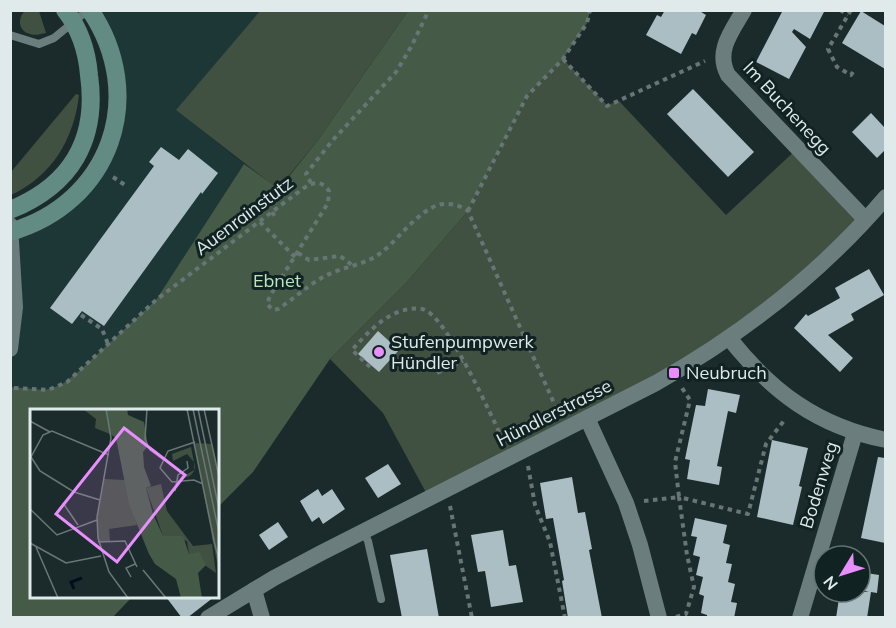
<svg xmlns="http://www.w3.org/2000/svg" width="896" height="628" font-family="Mulish,sans-serif">
<style>
.built{fill:#1d3737}
.green{fill:#405041}
.forest{fill:#465b47}
.building{fill:#abbec4}
.lines{fill:none;stroke-linecap:round;stroke-linejoin:round}
.path{stroke:#677575;stroke-width:4;stroke-dasharray:4.5 4.5;stroke-linecap:butt}
.lane{stroke:#6b7d7d;stroke-width:8}
.street{stroke:#6b7d7d;stroke-width:16}
.secondary{stroke:#628b83;stroke-width:18}
.poi-dot{fill:#e98efe;stroke:#122;stroke-width:2}
.labels{text-anchor:middle;stroke-width:6;stroke-linejoin:round;paint-order:stroke}
.street-label{font-size:18px;fill:#e0eaea;stroke:#122}
.park-label{font-size:18px;fill:#bbe6be;stroke:#122}
.poi-label{font-size:18px;fill:#e0eaea;stroke:#122;text-anchor:start}
.inset-river{fill:none;stroke:#000f1e;stroke-width:3}
.inset-road{fill:none;stroke:#6a7777;stroke-width:1.5}
.view{fill:#e98efe;fill-opacity:0.15;stroke:#e98efe;stroke-width:3}
.inset-edge{fill:none;stroke:#e0eaea;stroke-width:3}
</style>
<rect width="100%" height="100%" fill="#1b2b2b"/>
<polygon class="built" points="90,11 260,11 177,110 244,164 156,300 79,371 61,385 45,390 14,388 11,387 11,232 69,203 117,113"/>
<g class="green">
<path d="M26 10 39 11 46 33C41 34 35 36 30 34 18 31 17 17 26 10Z"/>
<polygon points="260,11 408,11 318,140 278,189 176,110"/>
<polygon points="563,59 607,105 619,101 726,215 798,148 865,219 747,326 429,498 383,413 330,359 406,283 468,211 527,96"/>
<path d="M76 94 79 95C74 139 52 176 11 195V172Z"/>
</g>
<polygon class="forest" points="408,11 590,11 587,23 563,59 527,96 468,211 406,283 330,359 253,472 218,507 218,410 32,410 32,596 132,597 113,617 11,617 11,387 45,390 61,385 79,371 156,300 244,164 279,189 318,140"/>
<g class="building">
<polygon points="665,10 698,10 706,15 696,35 692,33 681,54 646,35 657,15 661,17"/>
<polygon points="783,10 825,10 810,39 794,29 792,32 806,47 789,79 756,62"/>
<polygon points="861,11 885,26 885,69 842,43"/>
<polygon points="693,89 754,152 728,177 667,114"/>
<polygon points="871,113 885,128 885,150 877,158 852,132"/>
<polygon points="161,147 179,160 188,149 218,173 202,194 201,192 104,326 82,311 72,324 50,308 154,166 149,162"/>
<polygon points="869,269 884,295 851,314 854,320 828,335 853,358 840,372 794,328 806,314 808,316 840,298 835,288"/>
<polygon points="378,331 399,350 379,372 358,354"/>
<polygon points="708,389 740,395 736,413 728,411 717,466 722,467 719,485 687,479 690,460 685,459 696,405 705,406"/>
<polygon points="772,440 808,448 799,486 802,487 793,525 757,517"/>
<polygon points="878,457 885,458 885,543 861,538"/>
<polygon points="388,464 401,484 378,498 365,478"/>
<polygon points="572,477 578,513 585,512 592,549 589,550 602,618 568,618 562,581 564,580 553,518 546,519 540,483"/>
<polygon points="318,489 322,496 332,489 345,509 323,524 319,517 312,522 300,501"/>
<polygon points="695,518 727,525 723,543 730,545 726,563 732,564 728,582 735,584 731,602 737,603 734,618 707,618 707,615 701,613 704,596 699,594 703,577 696,575 700,557 693,555 697,537 691,536"/>
<polygon points="278,522 288,537 269,550 259,535"/>
<polygon points="503,530 509,566 516,565 523,602 491,607 485,571 478,572 471,535"/>
<polygon points="427,549 439,618 402,618 390,555"/>
<polygon points="860,572 879,575 877,593 871,592 867,618 836,618 840,592 869,592 860,590"/>
<polygon points="166,597 214,597 187,618 182,618"/>
</g>
<g class="lines">
<g class="path">
<polyline points="840,10 848,15"/>
<polyline points="851,10 828,49 837,67 851,75 853,72"/>
<polyline points="563,59 607,106 705,61"/>
<polyline points="113,177 125,185"/>
<polyline points="311,183 306,174 332,141 396,72 411,47 429,10"/>
<polyline points="468,211 527,96 563,59 587,23 590,10"/>
<polyline points="272,212 276,218"/>
<polyline points="260,222 295,257"/>
<polyline points="298,253 309,260 340,256 352,265"/>
<polyline points="81,315 102,329 108,344"/>
<path d="M370 367 352 350C369 331 392 305 422 309 446 313 492 418 504 442"/>
<polyline points="437,373 463,361"/>
<path d="M14 388 48 390 67 382 156 300 289 199C302 190 317 173 329 191L328 203 270 296 267 304 273 310 278 309C294 299 309 284 327 275 343 267 363 265 378 255 398 241 415 213 438 205 448 202 460 205 468 211L558 412"/>
<polyline points="528,466 535,505 550,542 565,618"/>
<polyline points="644,501 679,497 675,462 690,400 682,388"/>
<polyline points="450,506 472,618"/>
<polyline points="676,617 686,614 694,587 687,555 679,497 748,514 766,444 786,418"/>
</g>
<g class="lane">
<polyline points="10,35 39,44 54,38 88,10"/>
<polyline points="363,531 368,541 381,599"/>
</g>
<g class="street">
<path d="M744 10C732 31 715 51 728 75L865 219"/>
<polyline points="10,225 15,307 10,349"/>
<path d="M729 338C772 392 817 426 886 440"/>
<polyline points="587,418 626,503 640,545 659,618"/>
<polyline points="254,590 262,618"/>
<path d="M208 618 274 578 321 553 656 383C743 334 821 273 886 197"/>
<polyline points="800,618 855,433"/>
</g>
<g class="secondary">
<path d="M10 210C72 185 98 139 89 75 87 51 80 29 65 10"/>
<path d="M10 232C111 203 148 96 90 10"/>
</g>
</g>
<g class="poi-dot">
<circle cx="379" cy="352" r="6"/>
<rect x="668" y="367" width="12" height="12" rx="3"/>
</g>
<g class="labels">
<g class="street-label">
<text transform="translate(787 108) rotate(47)" y="6">Im Buchenegg</text>
<text transform="translate(244 216) rotate(-37)" y="6">Auenrainstutz</text>
<text transform="translate(554 413) rotate(-27)" y="6">Hündlerstrasse</text>
<text transform="translate(819 485) rotate(-73)" y="6">Bodenweg</text>
</g>
<g class="park-label">
<text x="277" y="287">Ebnet</text>
</g>
<g class="poi-label">
<text x="391" y="348">Stufenpumpwerk<tspan x="391" dy="21">Hündler</tspan></text>
<text x="686" y="379">Neubruch</text>
</g>
</g>
<g transform="translate(30 409)">
<rect width="189" height="189" fill="#1b2b2b"/>
<path d="M53 0H76L80 25 65 19 66 10ZM164 34 182 35 189 68V164ZM161 38 165 58 164 62 161 66 158 68 150 69 164 61V53L157 45 143 52 142 45ZM74 70 95 71 107 116 79 120 80 132 68 133 67 108ZM131 75 137 102 163 137 182 135 186 164 159 145 157 132 133 127 116 79Z" fill="#405041"/>
<path d="M76 0H97L98 6 114 13 118 37 113 43 114 58 121 77 116 79 123 105 133 127H153L159 145 169 143 176 156 168 164 172 189H151L146 170 125 155 119 145 99 95 86 29 80 25Z" fill="#465b47"/>
<path class="inset-river" d="M44 180 41 173 52 169"/>
<path class="inset-road" d="M76 0 81 29 67 108 68 129 79 163 98 189M117 0 115 30 120 41 134 51M157 0 184 131M163 0 189 124M168 0 189 100M174 0 189 68M0 12 20 23M165 33 138 42 130 59 142 73 164 71 173 75M145 82 148 66 158 59 157 52M70 91 44 83 10 62 1 48 13 26 22 22 79 46M33 94 48 116M0 100 27 126 67 111M183 128 189 151M68 133 95 132 107 158M0 134 36 154 71 147M6 138 28 189M113 161 136 189M101 168 96 159 105 155"/>
<path class="view" d="M94 19 155 66 87 153 26 105Z"/>
<rect width="189" height="189" class="inset-edge"/>
</g>
<rect width="896" height="628" fill="none" stroke="#e0eaea" stroke-width="24"/>
<g transform="translate(842 574) rotate(232)"><circle r="28" fill="#112222" stroke="#647272" stroke-width="1.5"/>
<path d="M0-4.5L10 22L0 15L-10 22Z" fill="#e98efe"/>
<text y="-9" font-size="16" font-weight="bold" text-anchor="middle" fill="#e0eaea">N</text>
</g>
</svg>
